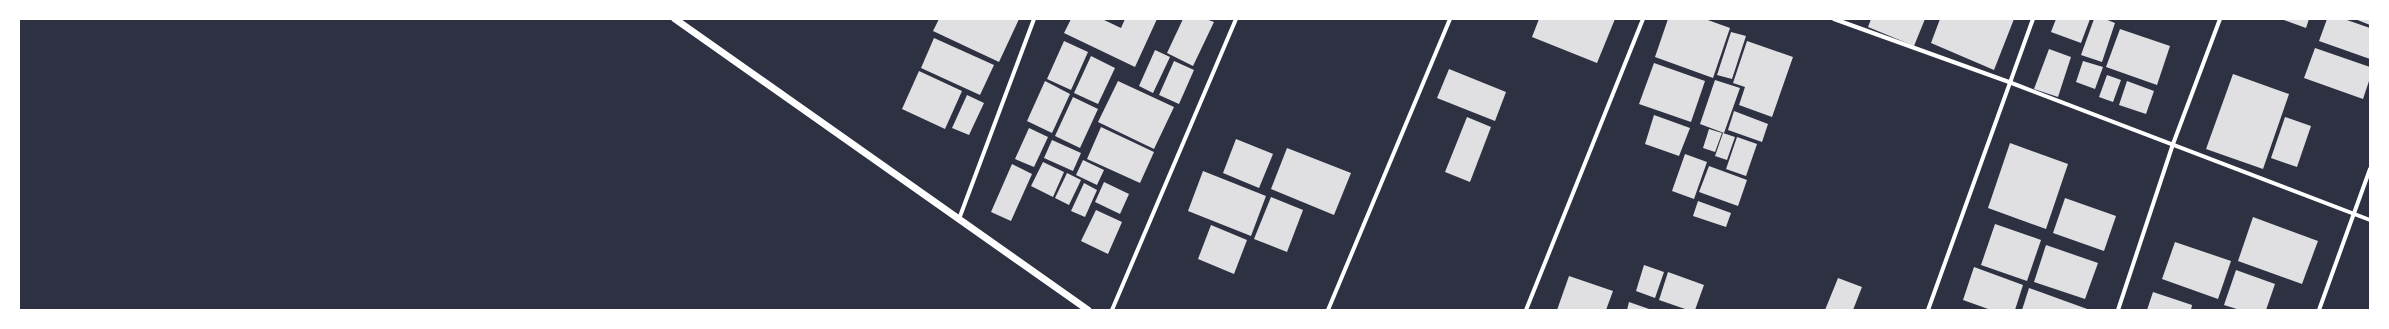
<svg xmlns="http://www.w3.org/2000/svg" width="2389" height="329" font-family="'Roboto Condensed',sans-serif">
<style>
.building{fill:#e0e0e3}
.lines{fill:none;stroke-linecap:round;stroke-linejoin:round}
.minor{stroke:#fff;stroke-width:4}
.tertiary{stroke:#fff;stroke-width:7}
</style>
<rect width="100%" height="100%" fill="#2d3142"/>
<g class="building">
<polygon points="939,19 1019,19 999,62 933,31"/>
<polygon points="1071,19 1102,19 1121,28 1125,19 1157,19 1135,67 1064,33"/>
<polygon points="1183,19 1206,19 1214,22 1193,66 1167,53"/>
<polygon points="1539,19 1615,19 1597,63 1532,37"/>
<polygon points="1668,19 1705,19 1730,28 1713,78 1655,57"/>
<polygon points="1871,19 1925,19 1914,46 1868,27"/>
<polygon points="1940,19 2014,19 1994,70 1931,43"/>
<polygon points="2056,19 2090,19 2081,43 2051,32"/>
<polygon points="2094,19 2105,19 2115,23 2102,62 2081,55"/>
<polygon points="2281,19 2309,19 2306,28"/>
<polygon points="2327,19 2344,19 2370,28 2370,59 2319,41"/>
<polygon points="2355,19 2370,19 2370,25"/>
<polygon points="2120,29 2170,46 2157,85 2106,67"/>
<polygon points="1731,32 1746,36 1732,79 1717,75"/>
<polygon points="934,38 994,65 980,95 921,68"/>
<polygon points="1064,41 1088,52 1071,90 1047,79"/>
<polygon points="1747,41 1793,57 1772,117 1739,105 1745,87 1733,83"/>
<polygon points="2315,48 2370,67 2370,78 2363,99 2304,78"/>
<polygon points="2049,49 2071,57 2058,97 2034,89"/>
<polygon points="1155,50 1170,57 1153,93 1139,86"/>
<polygon points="1091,56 1115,68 1098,104 1074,93"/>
<polygon points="1174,61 1194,70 1179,104 1159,95"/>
<polygon points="2083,61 2103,67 2095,89 2076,82"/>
<polygon points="1654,63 1705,81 1691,122 1639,104"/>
<polygon points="1449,69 1506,92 1495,121 1437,98"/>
<polygon points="919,71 962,91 945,129 902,109"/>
<polygon points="2233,74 2289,94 2263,169 2206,149"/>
<polygon points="2107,75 2121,80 2113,102 2099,97"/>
<polygon points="1715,80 1740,88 1724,133 1700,124"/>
<polygon points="1045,81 1070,94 1052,133 1027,121"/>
<polygon points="1118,81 1174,107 1154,149 1098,122"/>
<polygon points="2127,81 2154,91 2146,114 2119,105"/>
<polygon points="967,95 984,103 969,135 952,128"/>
<polygon points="1073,97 1098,109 1080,148 1055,136"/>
<polygon points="1734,111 1768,124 1762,142 1728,130"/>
<polygon points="1654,115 1690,128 1679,156 1645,144"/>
<polygon points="1467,117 1491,127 1470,182 1445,172"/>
<polygon points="2285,117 2311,126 2297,167 2271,158"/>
<polygon points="1101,127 1154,152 1140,183 1087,159"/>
<polygon points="1029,128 1048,137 1034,167 1015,159"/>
<polygon points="1709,129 1722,133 1715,152 1703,148"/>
<polygon points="1723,133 1735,137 1727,160 1715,156"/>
<polygon points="1737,137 1757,144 1746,176 1726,169"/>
<polygon points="1236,139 1273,154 1259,188 1223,173"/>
<polygon points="1052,140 1081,153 1073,171 1044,158"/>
<polygon points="2010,143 2068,164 2046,229 1988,208"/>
<polygon points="1287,148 1351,173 1334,215 1271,189"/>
<polygon points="1685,154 1707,162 1694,199 1672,191"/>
<polygon points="1083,160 1104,170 1097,185 1076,175"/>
<polygon points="1043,162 1064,172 1053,197 1031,186"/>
<polygon points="1012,164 1032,174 1011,221 991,212"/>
<polygon points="1709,166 1747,180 1738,206 1699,192"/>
<polygon points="1203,171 1266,196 1251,236 1188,211"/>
<polygon points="1067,173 1081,180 1069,205 1055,198"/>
<polygon points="1104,182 1129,194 1120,214 1095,202"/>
<polygon points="1084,183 1097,190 1085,217 1071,211"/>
<polygon points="1271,197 1303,210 1287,252 1254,239"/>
<polygon points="2065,198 2116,216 2104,251 2053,233"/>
<polygon points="1698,201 1731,213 1726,227 1693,216"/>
<polygon points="1096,210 1122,222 1108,254 1081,241"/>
<polygon points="2253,217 2318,241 2302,284 2238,261"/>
<polygon points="1995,224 2041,240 2027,281 1981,265"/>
<polygon points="1211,225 1247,240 1234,274 1198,259"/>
<polygon points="2175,242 2231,261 2218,299 2162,279"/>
<polygon points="2046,245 2098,263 2085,299 2034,282"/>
<polygon points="1644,265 1664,272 1655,298 1636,291"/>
<polygon points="1974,267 2023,285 2015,310 1991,310 1963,300"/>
<polygon points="2236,270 2275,284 2266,310 2240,310 2224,305"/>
<polygon points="1668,272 1704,285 1695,310 1688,310 1659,300"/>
<polygon points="1569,276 1613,291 1606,310 1557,310"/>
<polygon points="1838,278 1862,287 1853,310 1825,310"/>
<polygon points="2029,288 2090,310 2022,310"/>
<polygon points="2153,292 2192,305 2191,310 2147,310"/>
<polygon points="1629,302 1652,310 1627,310"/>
</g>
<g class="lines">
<g class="minor">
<polyline points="1834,19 2009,82 2370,220"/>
<polyline points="959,219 1034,19"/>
<polyline points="1112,310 1236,19"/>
<polyline points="1328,310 1450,19"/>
<polyline points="1526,310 1643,19"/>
<polyline points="1928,310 2033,19"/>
<polyline points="2118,310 2173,144 2220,19"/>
<polyline points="2319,310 2370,169"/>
</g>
<polyline class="tertiary" points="675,19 1088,310"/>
</g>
<rect width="2389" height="329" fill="none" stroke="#ffffff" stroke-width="40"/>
</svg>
